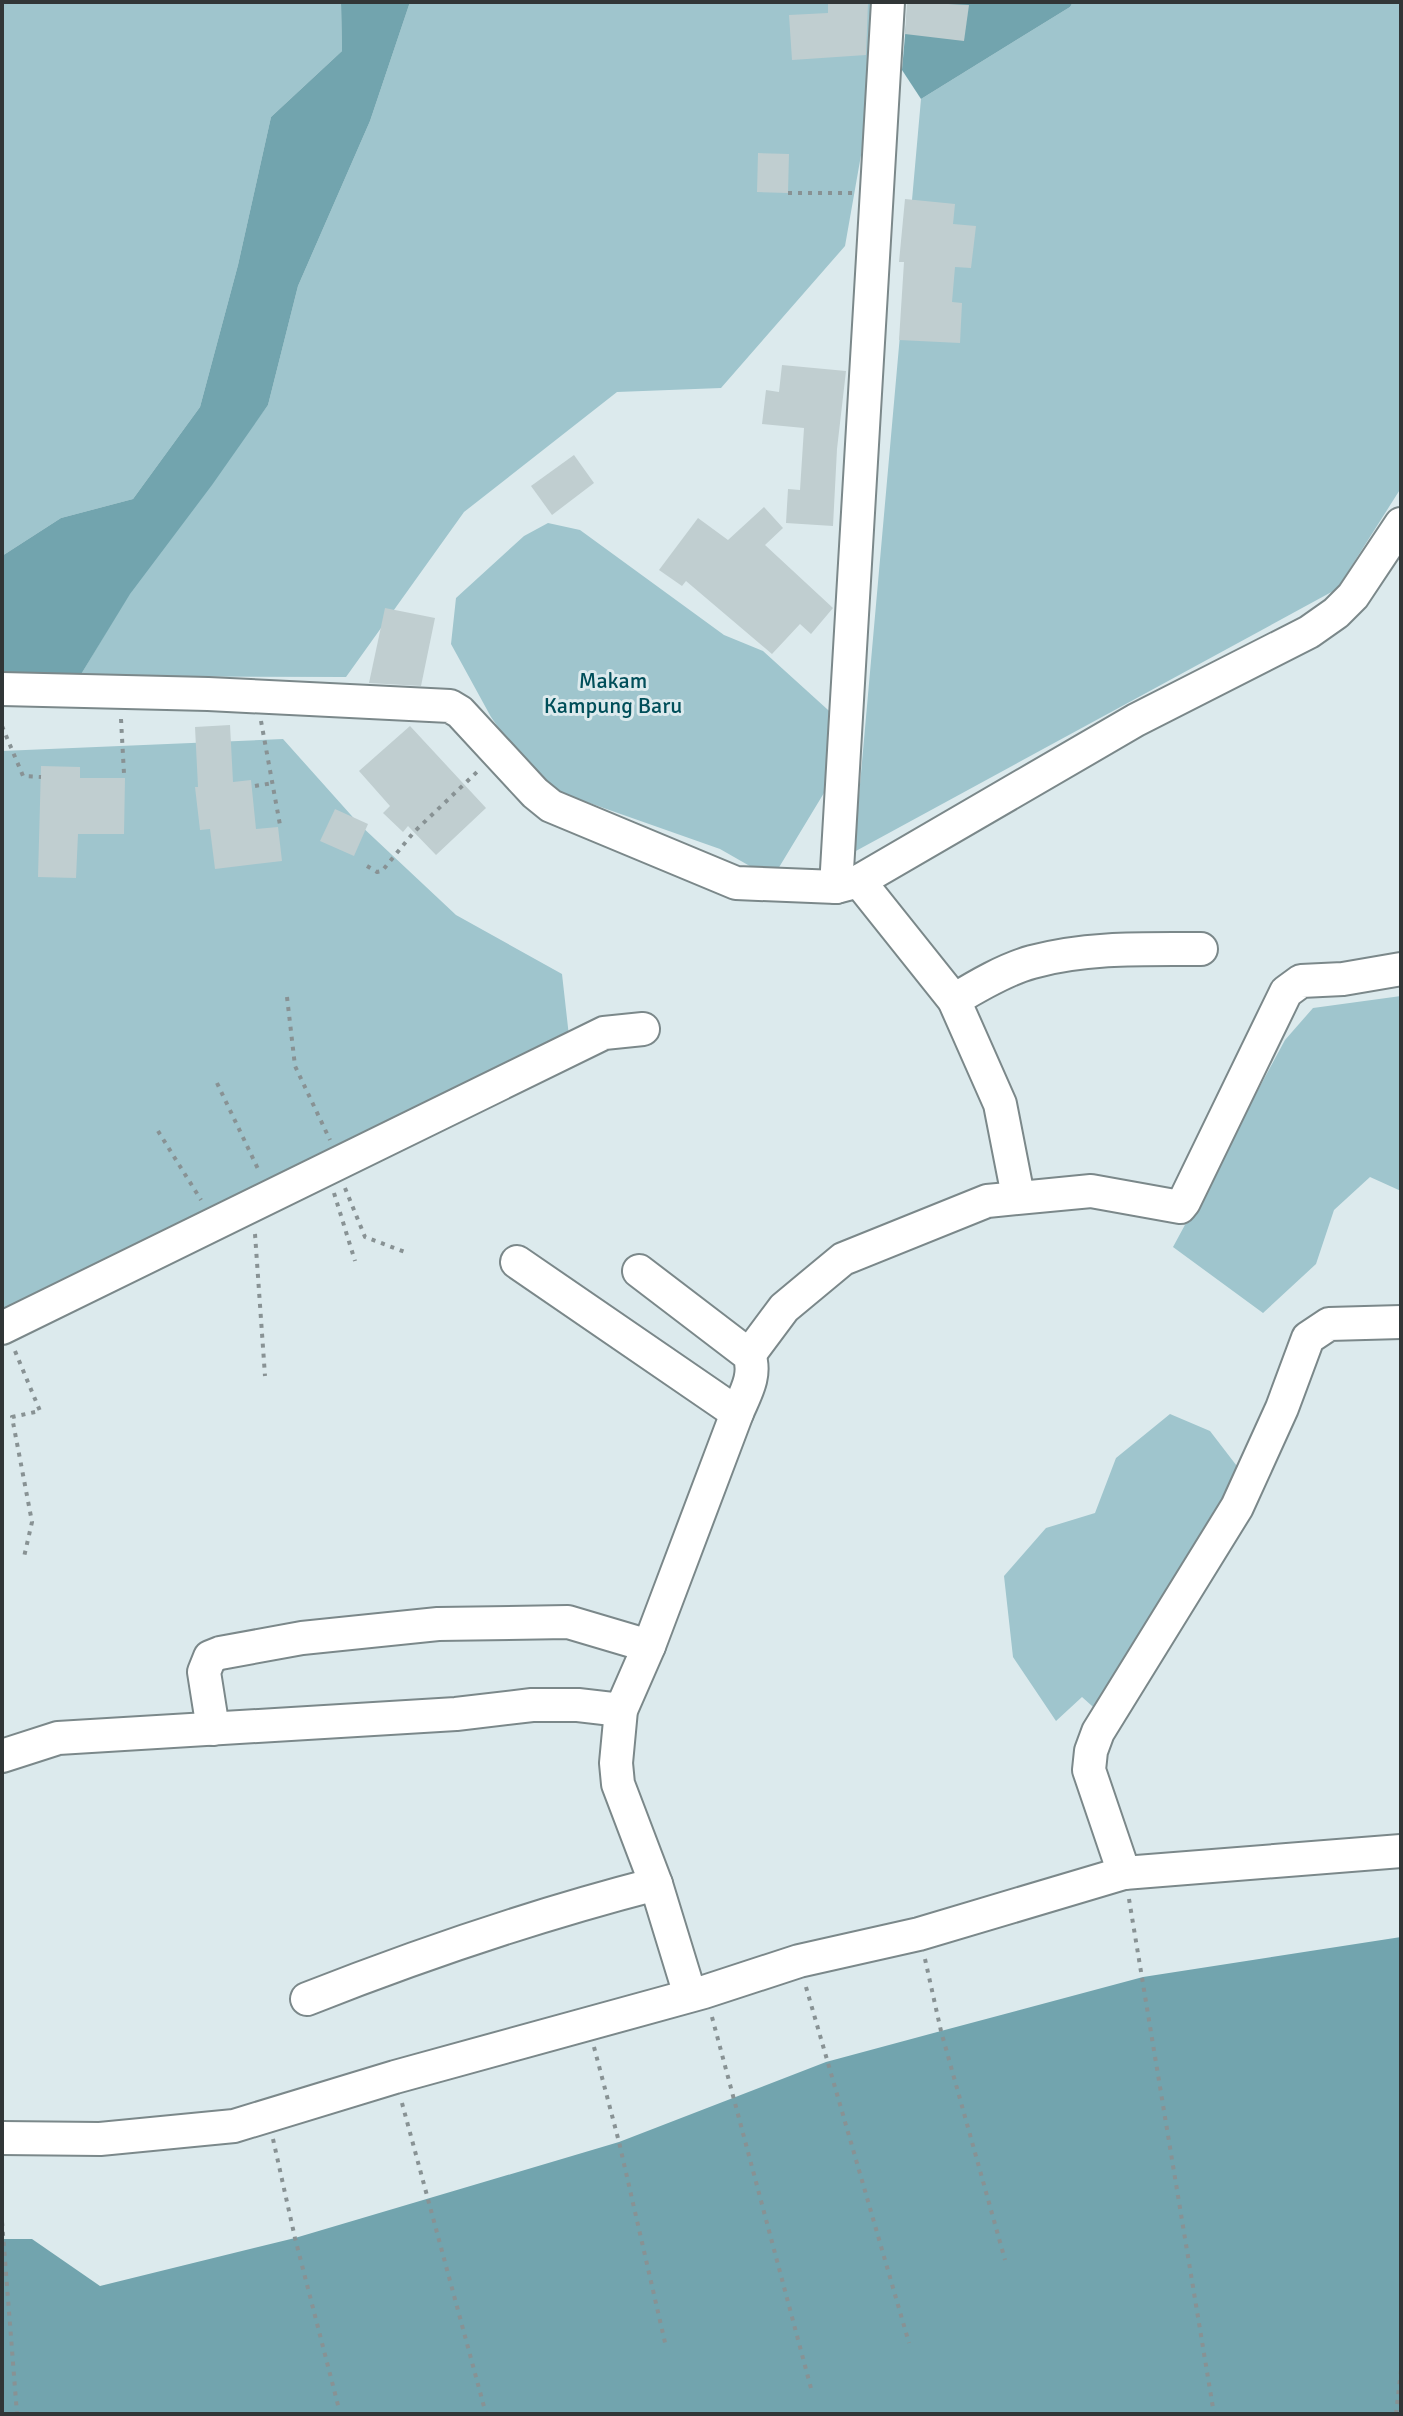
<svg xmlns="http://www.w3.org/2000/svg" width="1403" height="2416" font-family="Signika,sans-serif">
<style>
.green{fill:#9fc5cd}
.water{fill:#72a4ae}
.building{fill:#c0ced0}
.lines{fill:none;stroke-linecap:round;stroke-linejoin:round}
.minor-casing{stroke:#7b888a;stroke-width:36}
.path{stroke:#889294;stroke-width:4;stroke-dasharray:4 6;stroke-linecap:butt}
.minor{stroke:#fff;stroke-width:32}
.labels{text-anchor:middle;stroke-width:6;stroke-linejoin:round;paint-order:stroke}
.park-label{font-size:22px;fill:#004e59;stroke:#dceaed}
</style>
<rect width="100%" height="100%" fill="#dceaed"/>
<g class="green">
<polygon points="2,2 341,2 342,51 271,117 238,265 200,407 133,499 61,518 2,556"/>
<polygon points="410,2 875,2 870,104 845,246 721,388 617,392 464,512 346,677 80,676 129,594 268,405 298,286 370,121"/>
<polygon points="1073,2 1401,2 1401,488 1337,589 854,852 921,99 1070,7"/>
<polygon points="548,523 580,530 724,635 763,651 838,719 830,783 778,869 755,869 720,849 561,793 526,767 491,717 451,644 456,598 524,536"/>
<polygon points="283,739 359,824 456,915 562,974 571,1054 2,1340 2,751"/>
<polygon points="1401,996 1401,1191 1370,1177 1334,1210 1316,1264 1263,1313 1173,1247 1285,1040 1313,1008"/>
<polygon points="1170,1414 1210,1431 1243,1474 1101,1714 1082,1697 1056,1721 1013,1657 1004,1576 1046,1528 1095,1513 1116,1458"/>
</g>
<g class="water">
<polygon points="341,2 410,2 370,121 298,286 268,405 212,485 130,594 80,676 2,672 2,556 61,518 133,499 200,407 238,265 271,117 342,51"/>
<polygon points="908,2 1073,2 1070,7 921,99 902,70"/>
<polygon points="1401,1937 1401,2414 2,2414 2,2239 32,2239 100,2286 295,2238 619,2142 826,2062 941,2031 1143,1977"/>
</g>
<g class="building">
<polygon points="828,2 868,2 866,55 792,60 789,15 828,13"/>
<polygon points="907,2 969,5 964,41 905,34"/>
<polygon points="758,153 789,154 788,193 757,192"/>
<polygon points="905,199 955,204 953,224 976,226 971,268 955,267 952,302 962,303 960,343 899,340 904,262 899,262"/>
<polygon points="782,365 846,371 837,449 833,526 786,523 788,489 800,490 804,428 762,424 766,390 779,392"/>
<polygon points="574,455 594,483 552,515 531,486"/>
<polygon points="764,507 783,528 765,545 833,608 811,634 800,624 772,654 686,581 682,586 659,570 698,518 728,540"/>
<polygon points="385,608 435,618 421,686 369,683"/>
<polygon points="230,725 233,782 251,780 256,829 278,827 282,861 215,869 210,829 200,830 195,787 198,787 195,727"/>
<polygon points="410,726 486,808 436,855 408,826 403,832 383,813 390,806 359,771"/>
<polygon points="41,766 80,767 80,778 125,778 124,834 78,834 76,878 38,877"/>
<polygon points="335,809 368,824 354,856 320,841"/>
</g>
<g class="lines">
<defs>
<g id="minor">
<polyline points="2,689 208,694 450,706 460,712 535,793 551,806 736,883 836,887 859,881 1136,720 1309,632 1336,613 1353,596 1401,524"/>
<polyline points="859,881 954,1000 1000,1104 1018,1196"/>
<polyline points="836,887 888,2"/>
<path d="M954 1000C977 986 1006 969 1032 962 1086 947 1146 949 1201 949"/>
<polyline points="517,1262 737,1413"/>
<path d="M639 1271 749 1355C757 1375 745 1394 737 1413L649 1646 621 1710 616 1763 618 1784 656 1884 690 1995"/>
<polyline points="2,1328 604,1033 643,1029"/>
<polyline points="749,1355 784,1308 843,1259 987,1201 1091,1191 1180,1207 1184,1202 1286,992 1301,981 1343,979 1401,969"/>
<polyline points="213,1729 204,1672 210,1657 220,1653 302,1638 438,1624 568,1622 649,1646"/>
<polyline points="2,1756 58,1738 456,1714 532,1705 578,1705 621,1710"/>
<polyline points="1124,1873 1089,1770 1091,1751 1098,1732 1237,1507 1282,1408 1308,1338 1329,1324 1401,1322"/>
<path d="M307 1999C421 1954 536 1915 656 1884"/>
<polyline points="2,2138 100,2139 234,2126 395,2077 704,1992 799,1961 919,1934 1124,1873 1401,1851"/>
</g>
</defs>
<use href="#minor" class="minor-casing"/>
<g class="path">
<polyline points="788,193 852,193"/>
<polyline points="121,719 124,774"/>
<polyline points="261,721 280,825"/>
<polyline points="2,726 23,776 41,777"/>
<polyline points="255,786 273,783"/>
<polyline points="367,866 377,872 382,871 414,832 479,770"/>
<polyline points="287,997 295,1066 330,1140"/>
<polyline points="217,1083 259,1171"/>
<polyline points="158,1131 201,1200"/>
<polyline points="345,1188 365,1237 405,1252"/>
<polyline points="334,1193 355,1261"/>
<polyline points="255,1234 265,1376"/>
<polyline points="15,1351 40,1411 12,1417 32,1522 24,1557"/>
<polyline points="1129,1899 1214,2414"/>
<polyline points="925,1959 941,2031 1005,2260"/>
<polyline points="806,1987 909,2343"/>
<polyline points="712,2017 812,2392"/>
<polyline points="594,2047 619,2142 666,2347"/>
<polyline points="402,2103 486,2414"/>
<polyline points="273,2139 295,2238 339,2409"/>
<polyline points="2,2222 17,2414"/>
<polyline points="1396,2414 1401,2370"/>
</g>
<use href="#minor" class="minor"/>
</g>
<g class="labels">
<g class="park-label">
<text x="613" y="688">Makam<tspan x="613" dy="25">Kampung Baru</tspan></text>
</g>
</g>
<rect width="1403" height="2416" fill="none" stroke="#313637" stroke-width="8"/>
</svg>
